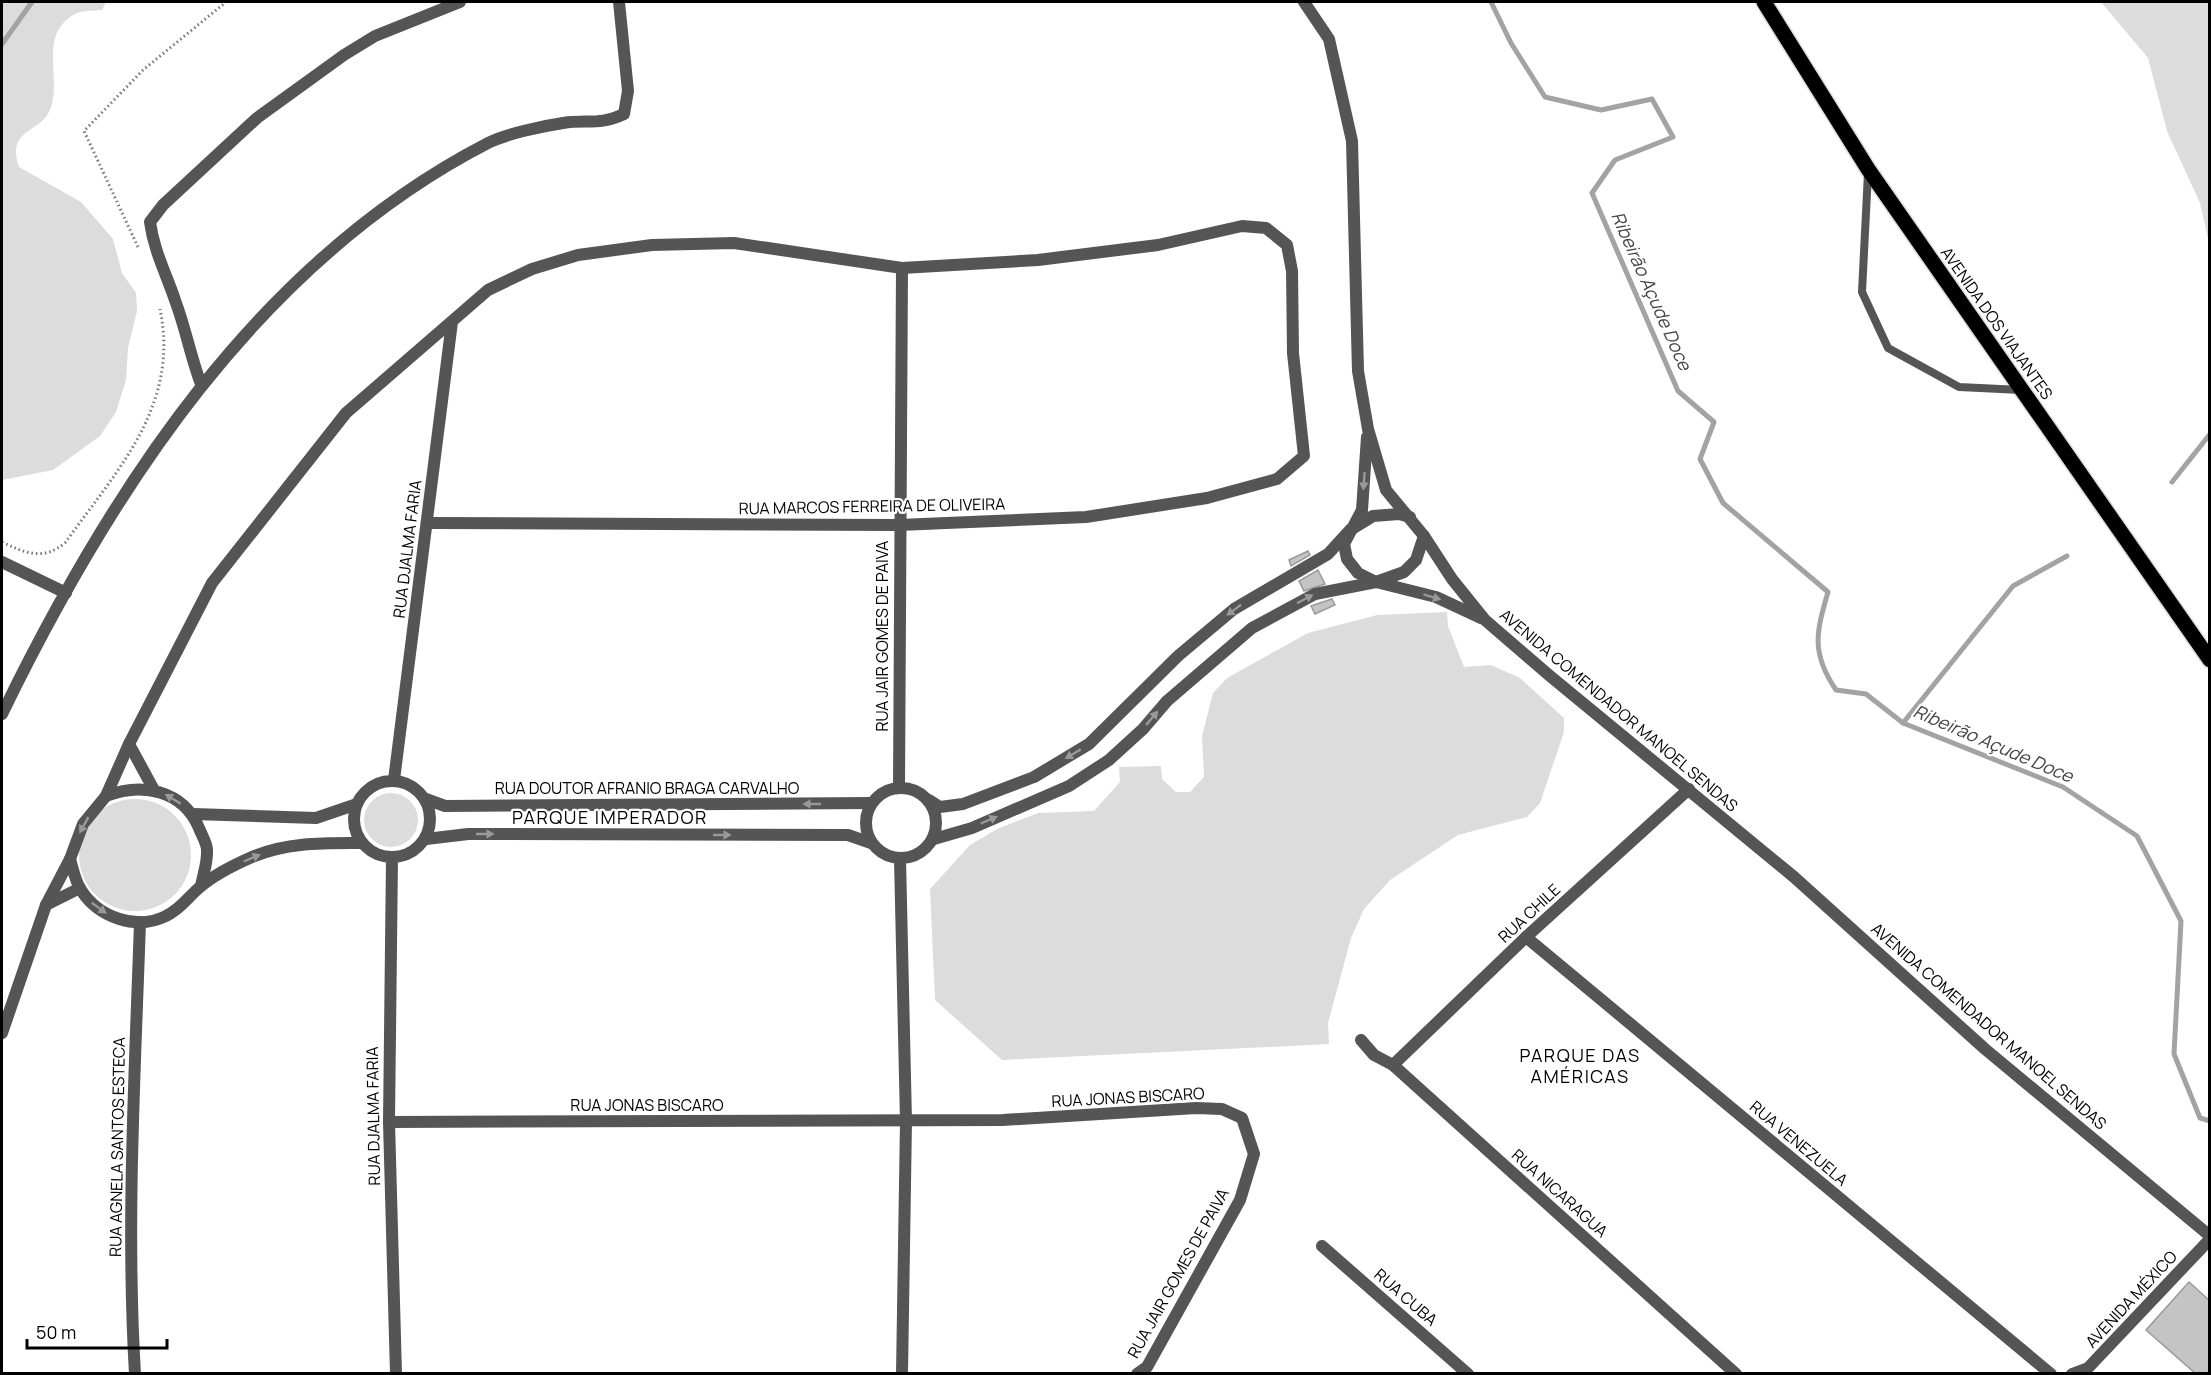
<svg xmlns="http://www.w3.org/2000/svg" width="2211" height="1375" font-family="Manrope,sans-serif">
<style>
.green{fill:#dcdcdc}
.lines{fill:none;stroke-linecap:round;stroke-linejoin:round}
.stream{stroke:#a3a3a3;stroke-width:5}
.building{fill:#c4c4c4;stroke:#999;stroke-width:1.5}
.primary-casing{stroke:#dbdbdb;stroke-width:18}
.path{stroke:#777;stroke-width:3;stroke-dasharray:1.5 3;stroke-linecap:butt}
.service{stroke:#555;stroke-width:8}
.minor{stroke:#555;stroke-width:12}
.primary{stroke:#000;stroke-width:15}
.oneway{fill:#999}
.labels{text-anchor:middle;stroke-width:4.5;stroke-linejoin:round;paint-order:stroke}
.street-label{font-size:16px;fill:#000;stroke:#fff}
.water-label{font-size:18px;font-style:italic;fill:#444;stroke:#fff}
.neighbourhood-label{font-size:18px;letter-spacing:1.5px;fill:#000;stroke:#fff}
</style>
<rect width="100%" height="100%" fill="#fff"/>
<g class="green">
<path d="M2 2H106L102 10C94 11 82 10 75 14 36 35 64 82 49 112 39 133 6 129 19 167L81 202 113 239 122 273 136 293 137 311 128 348 126 380 116 412 100 436 53 470 2 480Z"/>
<polygon points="2101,2 2209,2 2209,243 2200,203 2167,131 2148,58"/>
<polygon points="1447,612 1448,626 1464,667 1491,665 1520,678 1564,718 1564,732 1540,803 1527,817 1458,835 1390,880 1364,909 1351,938 1328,1023 1329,1044 1002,1060 935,1000 930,889 970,845 997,829 1038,813 1094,811 1120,782 1119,767 1161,766 1162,779 1176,792 1190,792 1204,777 1202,736 1213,693 1227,678 1308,633 1377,615"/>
<circle cx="391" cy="820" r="27"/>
<circle cx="135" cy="855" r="56"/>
</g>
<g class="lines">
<g class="stream">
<path d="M1491 2 1511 43 1545 97 1601 110 1652 99 1673 137 1615 160 1592 193 1678 391 1714 422 1700 459 1723 503 1828 592C1816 633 1811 653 1836 690L1866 694 1903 723 2063 787 2137 836 2181 921 2174 1054 2200 1118 2210 1121"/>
<polyline points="2,44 32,2"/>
<polyline points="2172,482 2210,434"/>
<polyline points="1903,723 2013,586 2067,556"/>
</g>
</g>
<g class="building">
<polygon points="1308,551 1310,555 1291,566 1289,560"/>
<polygon points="1318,570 1325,584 1304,591 1299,581"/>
<polygon points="1332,599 1335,605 1315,614 1311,606"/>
<polygon points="2189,1282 2210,1301 2210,1374 2196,1374 2146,1330"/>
</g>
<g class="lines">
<defs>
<polyline id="primary" points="1764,2 1868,169 2210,660"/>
</defs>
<use href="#primary" class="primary-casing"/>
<g class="path">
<polyline points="138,247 84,131 143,70 226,2"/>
<path d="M2 542C25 553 43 561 65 543 117 470 180 406 160 309"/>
</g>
<polyline class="service" points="1868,173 1862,292 1888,348 1959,387 2021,390"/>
<g class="minor">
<polyline points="1304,2 1329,39 1352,141 1358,371 1368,429 1386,490 1424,536 1452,579 1485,620 1550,676 1794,877 1985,1049 2210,1236"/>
<path d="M201 384C191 358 186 330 176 303 167 275 154 252 150 222L163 205 257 118 344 55 375 36 460 2"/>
<polyline points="1367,437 1362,510 1344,544 1347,559 1358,573 1376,582 1436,597 1481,618"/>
<polyline points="2,562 66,593"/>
<path d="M2 714C112 488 259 261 488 143 505 134 543 126 563 123 588 119 598 126 624 114L628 91 619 2"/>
<polyline points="129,744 154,790"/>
<polyline points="394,780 452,322"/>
<circle cx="392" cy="819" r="38"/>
<polyline points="899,787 902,268"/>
<circle cx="901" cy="823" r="35"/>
<path d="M106 796C142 782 183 790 199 828 201 834 207 843 207 850 208 861 203 875 201 886"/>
<polyline points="426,799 445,806 871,803"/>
<polyline points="929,800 940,807 963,804 1034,777 1089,744 1178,656 1234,609 1328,554 1350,530 1373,516 1399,514 1410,517"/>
<polyline points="193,814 316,818 357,804"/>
<polyline points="426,839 468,834 848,835 871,843"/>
<polyline points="934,839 972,828 1069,786 1109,760 1143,729 1167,701 1252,628 1315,594 1376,582 1404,572 1416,560 1424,536"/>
<polyline points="392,858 389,1122 396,1374"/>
<path d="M70 859C73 869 75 881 81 890 98 917 136 931 166 916 181 909 188 897 200 887 214 875 236 864 252 857 287 842 324 843 361 843"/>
<polyline points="900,859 906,1121 902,1374"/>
<polyline points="46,905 80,888"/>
<polyline points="1526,937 2051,1374"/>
<polyline points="2,1033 46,905 70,859 83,824 106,796 129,744 212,583 346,413 488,290 532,269 578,255 652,245 734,243 902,268 1038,260 1158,245 1242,226 1266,228 1287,245 1292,271 1293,353 1304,456 1277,479 1207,498 1086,517 899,525 428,523"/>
<polyline points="1361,1040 1374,1055 1393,1065 1736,1374"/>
<polyline points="1393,1065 1526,937 1689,789"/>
<polyline points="389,1122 1003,1120 1196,1108 1222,1109 1242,1118 1254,1154 1240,1200 1147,1367 1137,1374"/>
<polyline points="1322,1246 1468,1374"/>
<path d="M135 1374C126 1223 135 1073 140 922"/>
<polyline points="2072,1374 2088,1368 2210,1239"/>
</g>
<use href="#primary" class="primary"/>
</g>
<defs><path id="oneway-solid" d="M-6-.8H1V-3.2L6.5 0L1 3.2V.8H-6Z" transform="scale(1.5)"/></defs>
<g class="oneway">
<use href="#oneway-solid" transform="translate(1364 481) rotate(94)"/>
<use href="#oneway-solid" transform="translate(1432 597) rotate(17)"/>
<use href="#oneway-solid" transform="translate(1305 599) rotate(-28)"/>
<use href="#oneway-solid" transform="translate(1234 610) rotate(143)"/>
<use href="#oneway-solid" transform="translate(1152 718) rotate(-50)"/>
<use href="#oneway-solid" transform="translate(1073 754) rotate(149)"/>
<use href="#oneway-solid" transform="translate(173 799) rotate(-149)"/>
<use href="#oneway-solid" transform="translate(812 804) rotate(180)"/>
<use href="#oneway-solid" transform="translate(989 820) rotate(-23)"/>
<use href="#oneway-solid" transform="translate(84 825) rotate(119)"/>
<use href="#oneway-solid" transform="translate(485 834)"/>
<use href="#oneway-solid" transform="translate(722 835)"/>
<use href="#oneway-solid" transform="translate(252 858) rotate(-23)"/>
<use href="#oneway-solid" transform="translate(99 908) rotate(36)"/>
</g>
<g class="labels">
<g class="street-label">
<text transform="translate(1997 323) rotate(55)" y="6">AVENIDA DOS VIAJANTES</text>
<text transform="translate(872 506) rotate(-1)" y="6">RUA MARCOS FERREIRA DE OLIVEIRA</text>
<text transform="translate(407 549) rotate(-83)" y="6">RUA DJALMA FARIA</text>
<text transform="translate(882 636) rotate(-90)" y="6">RUA JAIR GOMES DE PAIVA</text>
<text transform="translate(1619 710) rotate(40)" y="6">AVENIDA COMENDADOR MANOEL SENDAS</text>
<text x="647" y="794">RUA DOUTOR AFRANIO BRAGA CARVALHO</text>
<text transform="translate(1529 913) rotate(-43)" y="6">RUA CHILE</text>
<text transform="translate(1989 1026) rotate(41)" y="6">AVENIDA COMENDADOR MANOEL SENDAS</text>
<text transform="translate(1128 1097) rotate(-3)" y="6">RUA JONAS BISCARO</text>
<text x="647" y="1111">RUA JONAS BISCARO</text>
<text transform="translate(373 1116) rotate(-91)" y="6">RUA DJALMA FARIA</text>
<text transform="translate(1799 1143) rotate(40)" y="6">RUA VENEZUELA</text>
<text transform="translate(117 1147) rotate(-89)" y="6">RUA AGNELA SANTOS ESTECA</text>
<text transform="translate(1560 1193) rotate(42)" y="6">RUA NICARAGUA</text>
<text transform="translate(1178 1273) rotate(-61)" y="6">RUA JAIR GOMES DE PAIVA</text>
<text transform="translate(1406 1297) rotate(41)" y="6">RUA CUBA</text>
<text transform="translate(2131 1299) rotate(-47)" y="6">AVENIDA MÉXICO</text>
</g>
<g class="water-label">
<text transform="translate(1651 291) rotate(66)" y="6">Ribeirão Açude Doce</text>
<text transform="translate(1993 744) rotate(23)" y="6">Ribeirão Açude Doce</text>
</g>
<g class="neighbourhood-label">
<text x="610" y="824">PARQUE IMPERADOR</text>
<text x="1580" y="1062">PARQUE DAS<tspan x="1580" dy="21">AMÉRICAS</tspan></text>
</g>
</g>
<rect width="2211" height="1375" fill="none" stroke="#000000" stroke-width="6"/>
<path d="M27 1339v9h140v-9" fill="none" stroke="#000000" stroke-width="3"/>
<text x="36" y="1339" font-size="18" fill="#000000" stroke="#ffffff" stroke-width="4.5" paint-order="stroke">50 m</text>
</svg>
